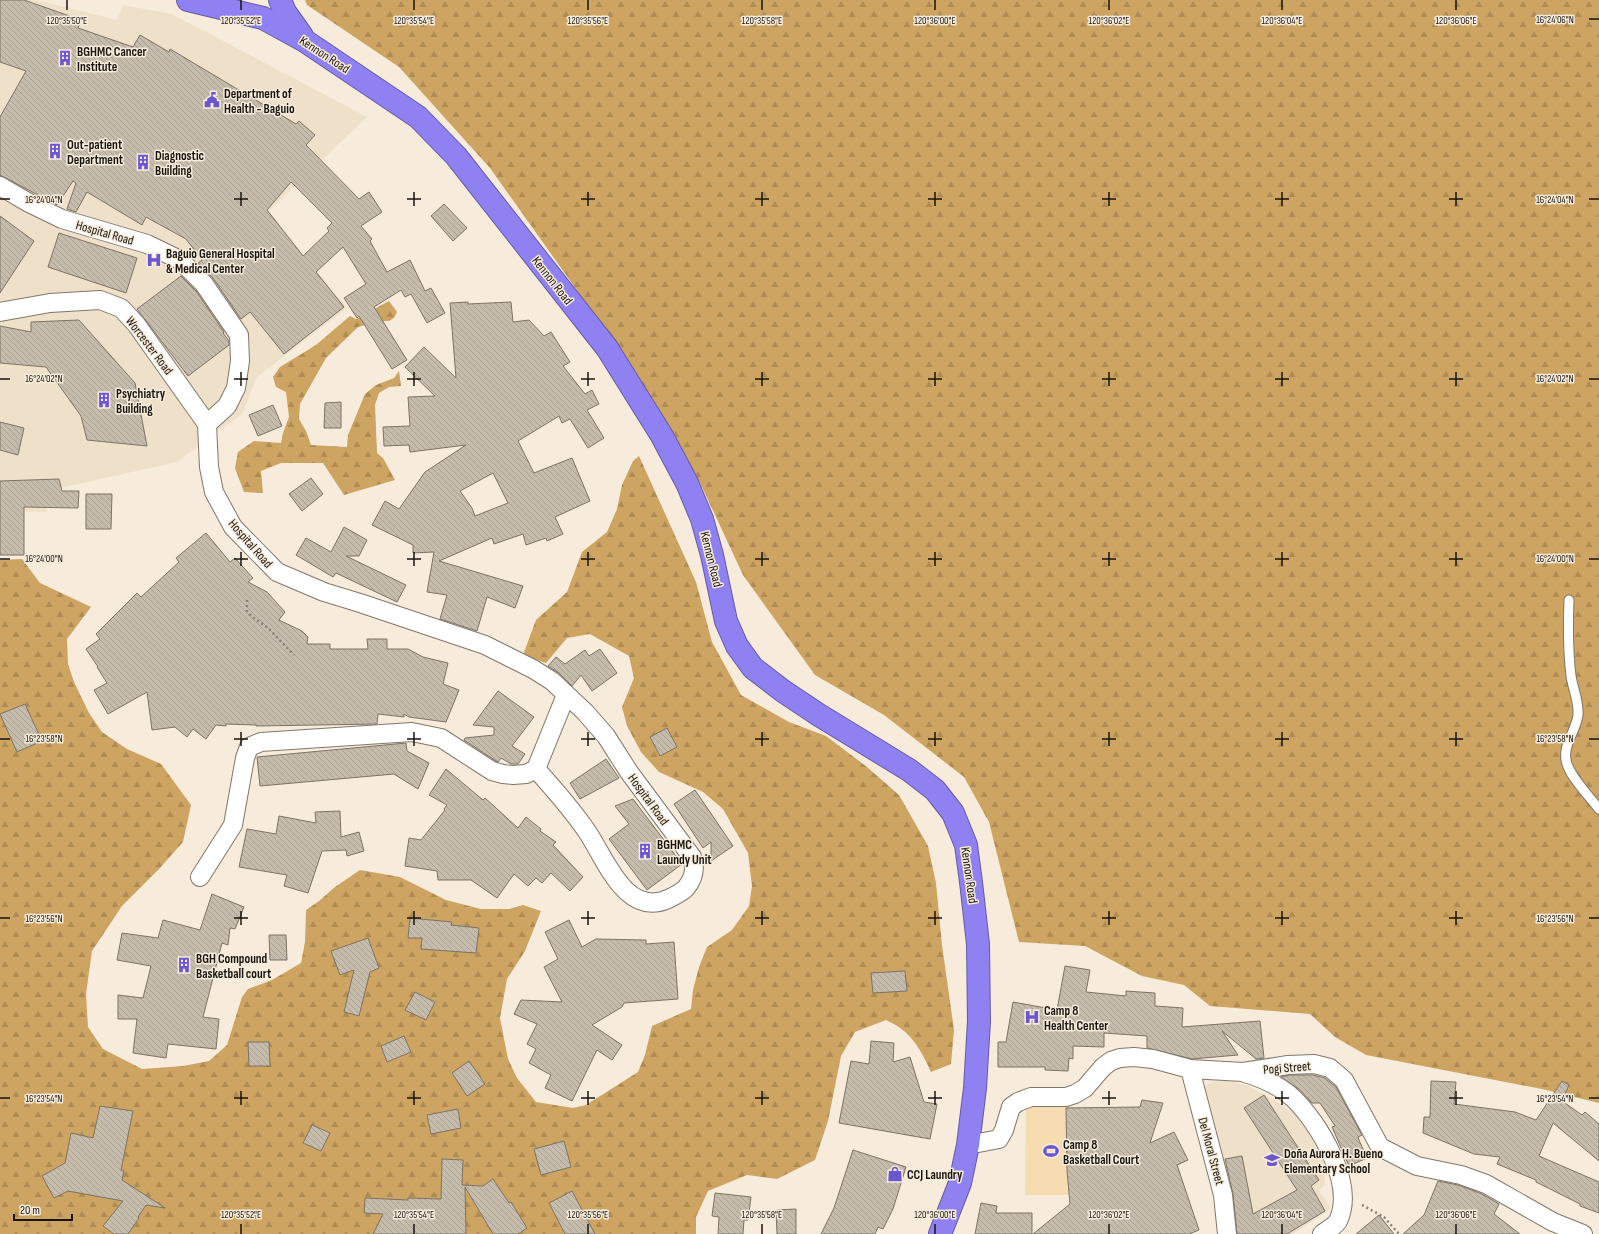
<svg xmlns="http://www.w3.org/2000/svg" width="1599" height="1234" font-family="'Sofia Sans Condensed',sans-serif">
<style>
.built{fill:#efe0c9}
.green{fill:#f8dcb1}
.forest{fill:url(#forest-firs)}
.building{fill:url(#building-back-hatch);stroke:#7d7365;fill-rule:evenodd}
.lines{fill:none;stroke-linecap:round;stroke-linejoin:round}
.lane-casing{stroke:#817769;stroke-width:11}
.street-casing{stroke:#817769;stroke-width:20}
.highway-casing{stroke:#655ba3;stroke-width:24}
.path{stroke:#878075;stroke-width:2.5;stroke-dasharray:2 3;stroke-linecap:butt}
.lane{stroke:#fff;stroke-width:9}
.street{stroke:#fff;stroke-width:18}
.highway{stroke:#8f81f2;stroke-width:22}
.ticks{fill:none;stroke:#18150f;stroke-width:1.5}
.labels{text-anchor:middle;stroke-width:3;stroke-linejoin:round;paint-order:stroke}
.poi-label{font-size:13px;font-weight:bold;fill:#18150f;stroke:#f7ecdc;text-anchor:start}
.street-label{font-size:13px;fill:#18150f;stroke:#f7ecdc}
.ticks-label{font-size:10px;text-anchor:middle;fill:#18150f;stroke:#f7ecdc;stroke-width:3;stroke-linejoin:round;paint-order:stroke}
</style>
<defs>
<pattern id="forest-firs" width="22" height="20" patternUnits="userSpaceOnUse"><rect width="22" height="20" fill="#cda461"/><path d="M5 1l3.5 6h-7zM16 11l3.5 6h-7z" fill="#af8c53"/></pattern>
<pattern id="building-back-hatch" width="6" height="6" patternUnits="userSpaceOnUse"><rect width="6" height="6" fill="#c6bcac"/><path d="M-1 5l2 2M0 0l6 6M5-1l2 2" fill="none" stroke="#a9a193"/></pattern>
</defs>
<rect width="100%" height="100%" fill="#f7ecdc"/>
<g class="built">
<polygon points="0,0 37,0 117,20 123,5 172,14 367,117 269,211 347,308 257,377 242,414 177,462 42,492 47,512 0,511"/>
<polygon points="1218,1081 1228,1081 1249,1086 1279,1103 1299,1117 1316,1139 1324,1163 1325,1185 1319,1190 1330,1207 1329,1210 1293,1234 1234,1234 1202,1091 1209,1083"/>
</g>
<polygon class="green" points="1026,1106 1076,1107 1075,1195 1025,1195"/>
<g class="forest">
<polygon points="305,0 1599,0 1599,1103 1542,1089 1366,1055 1335,1037 1310,1014 1210,1006 1184,985 1142,976 1085,946 1019,942 989,822 964,777 884,715 815,675 743,575 702,487 635,372 490,168 399,67 307,5"/>
<polygon points="389,301 397,312 394,318 389,321 380,321 358,327 326,358 300,404 299,419 306,431 311,445 347,447 348,435 365,394 376,385 394,378 399,371 401,386 389,387 379,393 375,405 377,453 383,458 395,480 344,495 323,463 281,463 261,471 263,493 244,492 235,468 238,452 254,441 281,443 283,433 289,417 286,392 276,387 273,377 280,367 316,345 350,316 356,319"/>
<path d="M639 456 696 582 712 642 741 695 789 722 826 736 867 767 899 795 928 846 936 883 942 945 954 1030 951 1064 931 1072C920 1048 911 1031 886 1020L855 1032 841 1056 828 1121 815 1160 777 1179 747 1175 708 1191 696 1217V1234H0V560L22 559 40 583 91 607 67 639 68 664 74 682 89 713 102 732 127 749 161 764 191 805 183 842 159 869 122 906 92 951 86 994 88 1027 103 1049 142 1069 183 1066 209 1061 227 1045 242 997 248 989 272 980 301 963 305 942 306 910 319 901 335 887 360 870 400 877 446 900 481 909H509L523 905 541 911 525 951 507 979 500 1018 508 1059 517 1078 536 1102 573 1108 586 1105 638 1072 645 1055 652 1026 691 1009 693 990 699 967 707 947 732 930 749 906 752 886 748 853 723 809 703 792 659 772 641 752 627 726 622 707 634 678 629 656 590 634 567 638 546 663 523 655 536 620 567 592 582 552 607 532 617 509 622 485 633 461Z"/>
</g>
<g class="building">
<path d="M0 0H24L81 20 78 28 133 47 140 35 169 52 170 49 296 124 299 121 315 135 306 145 359 199 369 192 382 212 361 226 372 239 370 241 387 272 410 260 425 291 431 288 445 313 427 323 411 294 405 297 401 290 374 307 407 360 392 369 359 316 357 318 344 298 366 284 343 247 316 272 344 307 284 354 250 312 241 319 213 278 198 263 202 260 186 239 146 217 142 225 87 192 76 212 67 209 76 183 73 181 57 205 0 175V117L26 71 0 62ZM291 182 332 223 327 228 329 231 303 256 267 210Z"/>
<polygon points="444,204 467,228 453,241 431,216"/>
<polygon points="0,216 34,241 0,293"/>
<polygon points="59,233 137,258 126,293 48,267"/>
<polygon points="181,276 196,291 224,332 223,333 229,341 229,345 188,376 137,309"/>
<path d="M468 302V304L511 302 513 322 529 320 544 336 551 332 570 362 563 366 585 394 592 390 599 404 587 410 604 438 588 448 570 419 562 423 559 416 518 441 534 473 572 458 590 501 555 517 563 534 547 541 546 538 526 545 523 534 494 544 492 538 439 561 523 586 515 608 487 597 477 631 440 619 447 595 427 592 434 552 413 553V545L372 525 385 501 399 509 425 472 466 445 410 452 409 445 384 446 383 427 410 426 408 397 435 396 405 367 424 347 456 378 450 303ZM493 473 508 503 475 516 472 508 460 491Z"/>
<polygon points="79,320 135,383 147,446 87,440 81,416 46,367 0,363 0,326 31,332 31,322"/>
<polygon points="341,402 341,428 324,428 325,403"/>
<polygon points="273,405 282,426 258,436 249,415"/>
<polygon points="0,422 24,428 18,455 0,450"/>
<polygon points="311,478 323,494 302,511 289,494"/>
<polygon points="59,479 62,491 79,491 78,508 24,507 24,555 0,555 0,481"/>
<polygon points="86,494 112,494 111,529 86,529"/>
<polygon points="344,527 367,540 359,556 346,556 406,585 397,602 336,573 333,577 296,555 306,538 331,552"/>
<polygon points="206,533 230,562 235,558 253,578 248,582 267,592 285,612 279,620 302,631 308,637 307,644 330,644 330,649 368,649 367,639 387,639 387,649 408,649 423,657 448,663 443,684 459,690 446,722 409,717 404,714 404,717 378,714 377,724 256,726 256,725 226,724 226,726 216,725 206,739 193,729 187,737 175,727 152,730 147,692 108,714 94,690 107,683 97,667 98,667 86,649 100,639 96,634 137,593 141,597 179,562 176,558"/>
<polygon points="600,649 617,673 592,691 581,675 572,686 559,673 548,666 556,657 565,664 585,650 589,656"/>
<polygon points="498,691 534,717 512,746 525,754 518,764 511,764 501,758 498,762 496,761 464,740 465,738 494,735 494,727 473,725"/>
<polygon points="25,704 42,741 17,752 0,714"/>
<polygon points="667,728 677,747 660,756 650,737"/>
<polygon points="406,743 407,751 429,763 418,789 394,774 260,786 257,757"/>
<polygon points="606,759 619,778 580,799 570,783"/>
<polygon points="446,769 483,800 485,798 518,828 526,817 541,829 540,831 556,842 553,845 583,877 570,891 551,873 542,883 536,878 528,886 514,874 497,898 471,880 438,880 437,871 405,866 409,838 421,840 445,810 444,809 447,805 429,795"/>
<polygon points="695,790 733,846 711,861 711,842 703,848 674,804"/>
<polygon points="633,799 682,864 647,890 609,839 629,824 615,806"/>
<polygon points="340,811 341,837 359,832 364,851 347,856 346,850 322,851 308,893 284,886 287,875 239,867 247,829 276,834 279,816 316,823 315,812"/>
<polygon points="212,894 244,907 235,929 230,928 228,945 222,943 203,1017 219,1019 216,1049 168,1044 166,1058 133,1053 137,1019 118,1019 118,995 143,998 151,966 117,960 122,933 158,938 163,920 200,930"/>
<polygon points="410,918 452,922 451,925 479,928 476,953 421,949 422,938 408,938"/>
<polygon points="569,920 582,947 596,939 646,940 646,944 674,942 678,999 624,1003 622,1007 592,1025 622,1045 612,1060 597,1050 572,1101 545,1088 551,1075 529,1063 536,1049 527,1044 537,1024 514,1014 521,1000 562,1002 544,967 558,959 545,932"/>
<polygon points="269,935 286,935 287,960 270,960"/>
<polygon points="368,938 379,968 370,972 359,1016 344,1012 354,970 340,975 331,951"/>
<polygon points="1065,966 1090,970 1086,992 1126,996 1126,991 1155,993 1155,1006 1183,1008 1182,1027 1260,1021 1264,1058 1256,1059 1222,1031 1238,1055 1192,1059 1147,1048 1147,1036 1104,1033 1104,1047 1073,1046 1073,1059 1069,1058 1068,1071 1045,1070 1045,1067 998,1067 998,1042 1006,1042 1013,1002 1057,1010"/>
<polygon points="905,971 907,991 873,993 871,973"/>
<polygon points="415,992 435,1002 426,1020 405,1010"/>
<polygon points="404,1036 411,1052 387,1062 381,1046"/>
<polygon points="871,1041 894,1043 893,1062 910,1057 924,1102 937,1104 930,1139 839,1123 851,1061 869,1064"/>
<polygon points="248,1042 269,1042 270,1066 249,1066"/>
<polygon points="469,1061 485,1084 467,1096 452,1073"/>
<polygon points="1289,1075 1313,1075 1325,1078 1336,1087 1362,1135 1358,1137 1359,1140 1367,1158 1349,1166 1332,1127 1335,1126 1320,1103 1312,1103 1300,1090 1281,1077"/>
<polygon points="1431,1081 1456,1082 1454,1104 1515,1112 1536,1120 1562,1081 1569,1085 1562,1101 1582,1115 1585,1112 1599,1124 1599,1161 1553,1123 1539,1156 1599,1182 1599,1213 1580,1206 1580,1204 1536,1182 1536,1180 1497,1164 1500,1157 1474,1154 1423,1133 1424,1117 1430,1117"/>
<polygon points="1264,1095 1319,1180 1311,1186 1325,1211 1287,1234 1237,1234 1233,1194 1225,1159 1242,1156 1253,1214 1297,1190 1244,1108"/>
<polygon points="1142,1100 1163,1103 1150,1143 1174,1132 1188,1160 1177,1165 1199,1230 1189,1234 1033,1234 1070,1204 1067,1170 1066,1108 1140,1107"/>
<polygon points="100,1106 133,1111 121,1170 124,1171 122,1180 165,1208 146,1205 138,1217 139,1218 128,1234 114,1234 103,1226 123,1201 68,1191 54,1198 42,1176 65,1163 71,1133 93,1138"/>
<polygon points="458,1109 461,1128 431,1134 427,1115"/>
<polygon points="312,1125 330,1133 321,1151 303,1143"/>
<polygon points="564,1141 571,1167 541,1175 534,1149"/>
<polygon points="853,1150 906,1167 893,1209 883,1229 878,1227 875,1234 821,1234 834,1208"/>
<polygon points="442,1159 463,1160 462,1185 483,1186 493,1179 509,1203 511,1202 527,1228 518,1234 493,1234 465,1187 466,1234 373,1234 383,1214 364,1213 365,1198 408,1200 408,1198 441,1199"/>
<polygon points="1438,1181 1458,1185 1482,1194 1499,1204 1494,1214 1520,1234 1403,1234 1424,1215"/>
<polygon points="572,1191 595,1234 565,1234 549,1203"/>
<polygon points="715,1193 751,1197 748,1220 744,1220 743,1234 718,1234 719,1217 712,1216"/>
<polygon points="981,1203 997,1206 996,1213 1032,1213 1032,1234 975,1234"/>
<polygon points="796,1209 796,1234 777,1234 776,1210"/>
<polygon points="1379,1215 1394,1234 1356,1234"/>
</g>
<g class="lines">
<defs>
<path id="lane" d="M1569 600C1568 625 1568 651 1571 676 1573 689 1579 701 1578 715 1576 732 1561 746 1567 764 1572 779 1589 796 1599 809"/>
<g id="street">
<path d="M0 186 29 203 62 219 147 244 180 260 204 284 239 335 240 361 236 388 227 406 207 424 209 467 214 492 233 527 277 572 324 592 360 603 485 645 533 669 552 681 585 712 606 736 629 772 692 857C696 869 694 878 686 888 681 893 674 896 668 899 625 918 605 857 586 830 571 808 553 788 536 769L526 774 513 775 503 774 492 771 441 738 412 732 261 742 249 747 245 758 233 825 200 877"/>
<polyline points="0,312 50,303 100,300 121,308 136,324 207,424"/>
<polyline points="536,769 566,695"/>
<polyline points="1190,1069 1223,1195 1227,1234"/>
<path d="M1245 1073C1262 1078 1280 1086 1293 1098 1319 1123 1356 1184 1338 1221 1335 1226 1326 1231 1322 1234"/>
<polyline points="968,1145 999,1139 1004,1130 1011,1107 1018,1102 1031,1097 1066,1097 1075,1094 1085,1088 1103,1067 1111,1061 1120,1058 1134,1057 1153,1059 1190,1069 1243,1072 1288,1065 1314,1064 1330,1068 1344,1080 1380,1147 1417,1166 1461,1175 1486,1184 1553,1222 1583,1234"/>
</g>
<g id="highway">
<polyline points="188,0 263,18 305,41 418,117 456,156 607,348 662,436 687,483 702,519 712,555 726,621 737,646 753,668 783,691 819,715 909,770 935,790 953,813 966,845 971,882 978,944 979,1021 975,1088 968,1145 960,1183 940,1234"/>
<polyline points="280,0 285,12 302,36"/>
</g>
</defs>
<use href="#lane" class="lane-casing"/>
<use href="#street" class="street-casing"/>
<use href="#highway" class="highway-casing"/>
<g class="path">
<polyline points="247,600 247,611 251,616 268,628 294,655"/>
<polyline points="1362,1205 1384,1217 1399,1234"/>
</g>
<use href="#lane" class="lane"/>
<use href="#street" class="street"/>
<use href="#highway" class="highway"/>
</g>
<path class="ticks" d="M67 0V10M241 0V10M414 0V10M588 0V10M762 0V10M935 0V10M1109 0V10M1282 0V10M1456 0V10M1589 19H1599M241 192V206M414 192V206M588 192V206M762 192V206M935 192V206M1109 192V206M1282 192V206M1456 192V206M0 199H10M234 199H248M407 199H421M581 199H595M755 199H769M928 199H942M1102 199H1116M1275 199H1289M1449 199H1463M1589 199H1599M241 372V386M414 372V386M588 372V386M762 372V386M935 372V386M1109 372V386M1282 372V386M1456 372V386M0 379H10M234 379H248M407 379H421M581 379H595M755 379H769M928 379H942M1102 379H1116M1275 379H1289M1449 379H1463M1589 379H1599M241 552V566M414 552V566M588 552V566M762 552V566M935 552V566M1109 552V566M1282 552V566M1456 552V566M0 559H10M234 559H248M407 559H421M581 559H595M755 559H769M928 559H942M1102 559H1116M1275 559H1289M1449 559H1463M1589 559H1599M241 732V746M414 732V746M588 732V746M762 732V746M935 732V746M1109 732V746M1282 732V746M1456 732V746M0 739H10M234 739H248M407 739H421M581 739H595M755 739H769M928 739H942M1102 739H1116M1275 739H1289M1449 739H1463M1589 739H1599M241 911V925M414 911V925M588 911V925M762 911V925M935 911V925M1109 911V925M1282 911V925M1456 911V925M0 918H10M234 918H248M407 918H421M581 918H595M755 918H769M928 918H942M1102 918H1116M1275 918H1289M1449 918H1463M1589 918H1599M241 1091V1105M414 1091V1105M588 1091V1105M762 1091V1105M935 1091V1105M1109 1091V1105M1282 1091V1105M1456 1091V1105M0 1098H10M234 1098H248M407 1098H421M581 1098H595M755 1098H769M928 1098H942M1102 1098H1116M1275 1098H1289M1449 1098H1463M1589 1098H1599M241 1224V1234M414 1224V1234M588 1224V1234M762 1224V1234M935 1224V1234M1109 1224V1234M1282 1224V1234M1456 1224V1234"/>
<defs>
<symbol id="building-bare" viewBox="-9 -9 18 18"><path d="M-4-6H4V6H1V3H-1V6H-4ZM-2.5-4.3h1.7v1.8h-1.7ZM.8-4.3h1.7v1.8H.8ZM-2.5-1h1.7V.8h-1.7ZM.8-1h1.7V.8H.8Z" fill="#6c57d1" stroke="#f7ecdc" stroke-width="2.5" paint-order="stroke"/></symbol>
<symbol id="civic-bare" viewBox="-9 -9 18 18"><path d="M-.6-6.5H3V-4.5H.6V-3L4-1V1h2V6H-6V1h2V-1L-.6-3ZM-1.2 2.5V6h2.4V2.5Z" fill="#6c57d1" stroke="#f7ecdc" stroke-width="2.5" paint-order="stroke"/></symbol>
<symbol id="hospital-bare" viewBox="-9 -9 18 18"><path d="M-5-5h3v3.5h4V-5h3V5h-3V1.5h-4V5h-3Z" fill="#6c57d1" stroke="#f7ecdc" stroke-width="2.5" paint-order="stroke"/></symbol>
<symbol id="stadium-bare" viewBox="-9 -9 18 18"><path d="M0-5a6.5 5 0 1 0 0 10a6.5 5 0 1 0 0-10ZM-3.5-1.8h7v3.6h-7Z" fill="#6c57d1" stroke="#f7ecdc" stroke-width="2.5" paint-order="stroke"/></symbol>
<symbol id="school-bare" viewBox="-9 -9 18 18"><path d="M0-5L7-2L0 1L-7-2ZM-4 1L0 2.5L4 1V4Q0 6-4 4Z" fill="#6c57d1" stroke="#f7ecdc" stroke-width="2.5" paint-order="stroke"/></symbol>
<symbol id="shop-bare" viewBox="-9 -9 18 18"><path d="M-5-2.5h2.3a2.7 3.5 0 0 1 5.4 0H5L5.5 6h-11ZM-1.5-2.5h3a1.5 2.3 0 0 0-3 0Z" fill="#6c57d1" stroke="#f7ecdc" stroke-width="2.5" paint-order="stroke"/></symbol>
</defs>
<g fill-rule="evenodd">
<use href="#building-bare" x="54" y="47" width="22" height="22"/>
<use href="#civic-bare" x="201" y="89" width="22" height="22"/>
<use href="#building-bare" x="44" y="140" width="22" height="22"/>
<use href="#building-bare" x="132" y="151" width="22" height="22"/>
<use href="#hospital-bare" x="143" y="249" width="22" height="22"/>
<use href="#building-bare" x="93" y="389" width="22" height="22"/>
<use href="#building-bare" x="634" y="840" width="22" height="22"/>
<use href="#building-bare" x="173" y="954" width="22" height="22"/>
<use href="#hospital-bare" x="1021" y="1006" width="22" height="22"/>
<use href="#stadium-bare" x="1040" y="1140" width="22" height="22"/>
<use href="#school-bare" x="1261" y="1149" width="22" height="22"/>
<use href="#shop-bare" x="884" y="1163" width="22" height="22"/>
</g>
<g class="labels">
<g class="poi-label">
<text x="77" y="56">BGHMC Cancer<tspan x="77" dy="15">Institute</tspan></text>
<text x="224" y="98">Department of<tspan x="224" dy="15">Health - Baguio</tspan></text>
<text x="67" y="149">Out-patient<tspan x="67" dy="15">Department</tspan></text>
<text x="155" y="160">Diagnostic<tspan x="155" dy="15">Building</tspan></text>
<text x="166" y="258">Baguio General Hospital<tspan x="166" dy="15">&amp; Medical Center</tspan></text>
<text x="116" y="398">Psychiatry<tspan x="116" dy="15">Building</tspan></text>
<text x="657" y="849">BGHMC<tspan x="657" dy="15">Laundy Unit</tspan></text>
<text x="196" y="963">BGH Compound<tspan x="196" dy="15">Basketball court</tspan></text>
<text x="1044" y="1015">Camp 8<tspan x="1044" dy="15">Health Center</tspan></text>
<text x="1063" y="1149">Camp 8<tspan x="1063" dy="15">Basketball Court</tspan></text>
<text x="1284" y="1158">Doña Aurora H. Bueno<tspan x="1284" dy="15">Elementary School</tspan></text>
<text x="907" y="1179">CCJ Laundry</text>
</g>
<g class="street-label">
<text transform="translate(325 54) rotate(33)" y="5">Kennon Road</text>
<text transform="translate(105 232) rotate(16)" y="5">Hospital Road</text>
<text transform="translate(553 280) rotate(52)" y="5">Kennon Road</text>
<text transform="translate(150 345) rotate(53)" y="5">Worcester Road</text>
<text transform="translate(251 543) rotate(49)" y="5">Hospital Road</text>
<text transform="translate(712 559) rotate(76)" y="5">Kennon Road</text>
<text transform="translate(649 799) rotate(54)" y="5">Hospital Road</text>
<text transform="translate(970 875) rotate(82)" y="5">Kennon Road</text>
<text transform="translate(1287 1067) rotate(-5)" y="5">Pogi Street</text>
<text transform="translate(1212 1151) rotate(75)" y="5">Del Moral Street</text>
</g>
</g>
<g class="ticks-label">
<text x="1555" y="23">16°24'06"N</text>
<text x="67" y="24">120°35'50"E</text>
<text x="241" y="24">120°35'52"E</text>
<text x="414" y="24">120°35'54"E</text>
<text x="588" y="24">120°35'56"E</text>
<text x="762" y="24">120°35'58"E</text>
<text x="935" y="24">120°36'00"E</text>
<text x="1109" y="24">120°36'02"E</text>
<text x="1282" y="24">120°36'04"E</text>
<text x="1456" y="24">120°36'06"E</text>
<text x="44" y="203">16°24'04"N</text>
<text x="1555" y="203">16°24'04"N</text>
<text x="44" y="382">16°24'02"N</text>
<text x="1555" y="382">16°24'02"N</text>
<text x="44" y="562">16°24'00"N</text>
<text x="1555" y="562">16°24'00"N</text>
<text x="44" y="742">16°23'58"N</text>
<text x="1555" y="742">16°23'58"N</text>
<text x="44" y="922">16°23'56"N</text>
<text x="1555" y="922">16°23'56"N</text>
<text x="44" y="1102">16°23'54"N</text>
<text x="1555" y="1102">16°23'54"N</text>
<text x="241" y="1218">120°35'52"E</text>
<text x="414" y="1218">120°35'54"E</text>
<text x="588" y="1218">120°35'56"E</text>
<text x="762" y="1218">120°35'58"E</text>
<text x="935" y="1218">120°36'00"E</text>
<text x="1109" y="1218">120°36'02"E</text>
<text x="1282" y="1218">120°36'04"E</text>
<text x="1456" y="1218">120°36'06"E</text>
</g>
<path d="M14 1214v6h58v-6" fill="none" stroke="#18150f" stroke-width="2"/>
<text x="20" y="1214" font-size="12" fill="#18150f" stroke="#f7ecdc" stroke-width="3" paint-order="stroke">20 m</text>
</svg>
